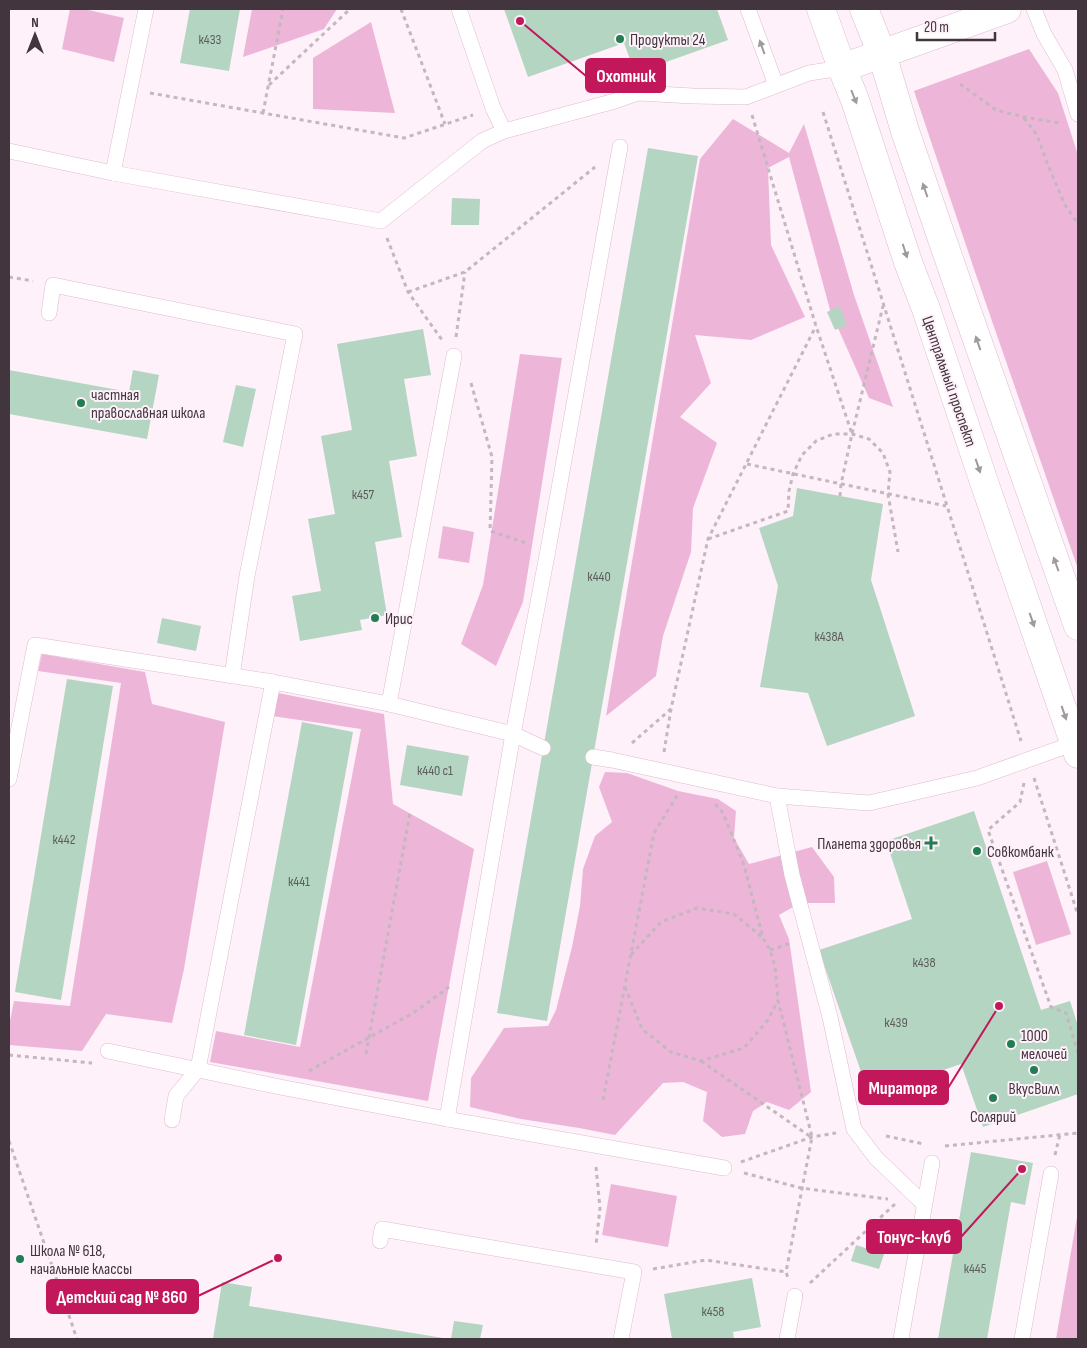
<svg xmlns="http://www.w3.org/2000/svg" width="1087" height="1348" font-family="'Sofia Sans Condensed',sans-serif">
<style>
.green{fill:#edb6d9}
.building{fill:#b4d5c1}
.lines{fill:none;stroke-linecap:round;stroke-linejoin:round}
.service-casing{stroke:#dcbccf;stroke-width:16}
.minor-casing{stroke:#dcbccf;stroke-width:29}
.primary-casing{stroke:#dcbccf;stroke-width:29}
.path{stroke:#c4b7bf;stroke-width:3;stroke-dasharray:4 4;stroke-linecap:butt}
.service{stroke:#fff;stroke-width:15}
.minor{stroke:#fff;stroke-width:28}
.primary{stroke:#fff;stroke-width:28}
.oneway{fill:#a09a9e}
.poi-dot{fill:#217d53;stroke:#fef1f9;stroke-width:2}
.labels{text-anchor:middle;stroke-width:4;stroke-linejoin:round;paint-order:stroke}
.number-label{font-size:14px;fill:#5e5d5e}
.poi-label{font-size:16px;fill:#42353d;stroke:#fef1f9;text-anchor:start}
.street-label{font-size:16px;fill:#42353d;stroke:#fef1f9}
.leader{fill:none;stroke:#c2185b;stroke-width:2}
.callout-dot{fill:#c2185b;stroke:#fef1f9;stroke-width:2}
.callout{fill:#c2185b;stroke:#c2185b;stroke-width:2}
.callout-label{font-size:18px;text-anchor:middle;font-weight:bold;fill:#fff}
</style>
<rect width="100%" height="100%" fill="#fef1f9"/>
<g class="green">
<polygon points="70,9 84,9 124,18 114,62 62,49"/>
<polygon points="252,9 337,9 324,29 243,57"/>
<polygon points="371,22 395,113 313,109 313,58"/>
<polygon points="1029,49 1058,93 1078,155 1078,569 974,269 914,91"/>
<polygon points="733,119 789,153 804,124 854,295 893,407 869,398 830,310 789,157 768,168 771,245 805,317 751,340 695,335 711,383 680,417 717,443 693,508 691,552 663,636 656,676 606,716 700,159"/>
<polygon points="520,354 562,358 523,602 496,666 461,644 483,585"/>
<polygon points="443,526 474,532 469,563 438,558"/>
<polygon points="42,654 145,672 152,704 225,722 184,969 172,1023 106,1014 82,1051 9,1045 9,1026 14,1001 70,1006 121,683 38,671"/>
<polygon points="278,693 384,714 393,804 474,849 428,1101 210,1062 216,1031 300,1047 361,729 272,716"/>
<polygon points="605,772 627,773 678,791 718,799 736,811 734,838 749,864 812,847 834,877 835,903 800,903 779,915 789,939 811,1092 789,1110 767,1102 753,1111 745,1134 722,1137 703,1121 707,1092 683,1082 663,1083 615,1135 579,1128 521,1119 470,1107 471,1078 504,1028 548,1026 556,1010 572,947 580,906 583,869 595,836 612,822 599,787"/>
<polygon points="1047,861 1071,934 1036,945 1013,872"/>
<polygon points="611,1184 677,1196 668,1247 602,1235"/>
<polygon points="1078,1211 1078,1339 1056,1339 1077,1217"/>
</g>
<g class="building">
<polygon points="190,9 240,9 229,71 180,63"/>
<polygon points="504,9 717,9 728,40 635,73 624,43 528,77"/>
<polygon points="648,148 698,156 547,1021 497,1013"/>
<polygon points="452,198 480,199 479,225 451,225"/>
<polygon points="839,306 847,325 835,330 827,312"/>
<polygon points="423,329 431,375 404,379 417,456 389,461 402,537 375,542 387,615 360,620 362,630 300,641 292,596 321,591 308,519 335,514 321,436 352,430 337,344"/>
<polygon points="9,370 129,392 133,370 159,375 147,439 9,414"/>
<polygon points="236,385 256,389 243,447 223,442"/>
<polygon points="797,488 883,504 871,580 915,716 827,746 808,693 760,687 778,586 759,528 793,516"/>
<polygon points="162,618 201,626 196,651 157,643"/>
<polygon points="67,679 113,686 61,1000 15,992"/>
<polygon points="302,722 353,732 296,1045 244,1035"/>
<polygon points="407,745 469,756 462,796 400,785"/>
<polygon points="974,811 1041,1010 1070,1001 1078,1026 1078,1094 983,1127 961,1064 869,1095 819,950 912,919 886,841"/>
<polygon points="971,1152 1033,1163 1025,1205 1011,1202 987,1339 938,1339"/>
<polygon points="856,1245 884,1254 879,1269 851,1261"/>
<polygon points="752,1278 761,1327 733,1332 734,1339 672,1339 664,1294"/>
<polygon points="222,1282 252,1287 249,1306 443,1338 443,1339 213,1339"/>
<polygon points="454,1321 483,1325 480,1339 451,1339"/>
</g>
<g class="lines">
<defs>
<g id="service">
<polyline points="459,9 493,108 504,131"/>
<polyline points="748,9 776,85"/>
<polyline points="1034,9 1044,34 1065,70 1078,114"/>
<polyline points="9,151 113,173 381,221 482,141 504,131 615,101 638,93 693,96 746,97 809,73 842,68"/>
<polyline points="113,173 146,9"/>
<polyline points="49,313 53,285 295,334 247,576 232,676"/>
<polyline points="389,704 454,356"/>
<polyline points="593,757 612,760 777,796 869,803 977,778 1075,743"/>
<polyline points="9,779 35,645 273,682 389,704 513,734 543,748"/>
<polyline points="777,796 792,875 830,1017 854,1129 876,1158 924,1204"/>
<polyline points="108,1051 280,1087 447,1119 724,1168"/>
<polyline points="447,1119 513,734 548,550 620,147"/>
<polyline points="172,1120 176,1096 198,1069 273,682"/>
<polyline points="380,1241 382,1229 634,1272 621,1339"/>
<polyline points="787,1339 795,1296"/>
<polyline points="901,1339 932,1163"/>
<polyline points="1022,1339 1051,1174"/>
</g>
<polyline id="minor" points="842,68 1007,9"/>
<g id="primary">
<polyline points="821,9 842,68 855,100 908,262 926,309 984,482 1078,754"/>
<polyline points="864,9 882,54 905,131 962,297 1078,626"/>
</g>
</defs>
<use href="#service" class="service-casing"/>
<use href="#minor" class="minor-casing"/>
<use href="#primary" class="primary-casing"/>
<g class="path">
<polyline points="401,9 445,124"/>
<polyline points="960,84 996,110 1024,117 1060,123"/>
<polyline points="269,85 350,9"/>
<polyline points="150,93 404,138 473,115"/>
<polyline points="823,112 1021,741"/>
<polyline points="263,113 283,9"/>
<polyline points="752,115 816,326 852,434"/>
<polyline points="1024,118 1037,135 1048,165 1065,205 1078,224"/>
<polyline points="387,238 408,292 442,340"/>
<polyline points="9,277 33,281"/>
<polyline points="408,292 465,272 595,167"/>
<polyline points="456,337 465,272"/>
<polyline points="471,383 492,457 490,531 529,544"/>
<polyline points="747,464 946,506"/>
<polyline points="840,496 841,484 852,434 883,306"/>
<polyline points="708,539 788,511 789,491 793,474 802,455 816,441 833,434 852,434 869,439 883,453 890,472 888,494 898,552"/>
<polyline points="632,743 671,709"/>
<polyline points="664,752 671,709 708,539 816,326"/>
<polyline points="1034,778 1078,915"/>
<polyline points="1024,783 1020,802 988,830 1051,1007 1066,1013 1078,1053"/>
<polyline points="715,804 723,813 744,865 763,938 770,950 775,966 778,1000 812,1137 786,1272 788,1278"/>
<polyline points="770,950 791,943"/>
<polyline points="631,955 661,922 697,908 734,914 763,938"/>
<polyline points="625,987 642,1029 671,1052 701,1061 744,1048 768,1020 778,1000"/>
<polyline points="366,1054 410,813"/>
<polyline points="9,1055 92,1063"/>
<polyline points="701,1061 811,1137"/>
<polyline points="309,1071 413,1013 449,987"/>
<polyline points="603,1100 654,833 678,794"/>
<polyline points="886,1136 924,1144"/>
<polyline points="9,1141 77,1339"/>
<polyline points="945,1146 1078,1133"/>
<polyline points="1055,1155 1060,1134"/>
<polyline points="741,1162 812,1137 836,1133"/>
<polyline points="596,1167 600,1208 596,1245"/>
<polyline points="744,1173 801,1188 888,1199"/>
<polyline points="653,1269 706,1260 786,1272"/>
<polyline points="810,1283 895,1204"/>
</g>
<use href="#service" class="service"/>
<use href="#minor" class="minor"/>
<use href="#primary" class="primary"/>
</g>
<defs><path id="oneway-solid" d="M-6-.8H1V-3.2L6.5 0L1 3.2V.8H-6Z" transform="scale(1.25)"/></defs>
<g class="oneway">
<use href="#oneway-solid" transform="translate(762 47) rotate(-110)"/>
<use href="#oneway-solid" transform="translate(854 97) rotate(68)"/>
<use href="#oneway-solid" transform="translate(925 190) rotate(-109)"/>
<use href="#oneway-solid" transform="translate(905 251) rotate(72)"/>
<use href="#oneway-solid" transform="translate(978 343) rotate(-109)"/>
<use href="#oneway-solid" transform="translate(978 466) rotate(71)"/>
<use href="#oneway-solid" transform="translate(1056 564) rotate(-110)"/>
<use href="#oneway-solid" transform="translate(1032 620) rotate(71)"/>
<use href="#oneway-solid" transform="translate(1064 713) rotate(71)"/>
</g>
<g class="poi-dot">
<circle cx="620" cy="39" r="5"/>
<circle cx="81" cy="403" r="5"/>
<circle cx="375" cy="618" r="5"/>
<path d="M928.5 835.5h5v5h5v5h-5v5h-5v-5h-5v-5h5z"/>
<circle cx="977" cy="851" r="5"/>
<circle cx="1011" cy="1044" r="5"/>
<circle cx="1034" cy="1070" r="5"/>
<circle cx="993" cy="1098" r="5"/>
<circle cx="20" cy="1259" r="5"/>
</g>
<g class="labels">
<g class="number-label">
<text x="210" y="44">к433</text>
<text x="363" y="499">к457</text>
<text x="599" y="581">к440</text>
<text x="829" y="641">к438А</text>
<text x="435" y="775">к440 с1</text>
<text x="64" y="844">к442</text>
<text x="299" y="886">к441</text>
<text x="924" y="967">к438</text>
<text x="896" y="1027">к439</text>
<text x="975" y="1273">к445</text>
<text x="713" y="1316">к458</text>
</g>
<g class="poi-label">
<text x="630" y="45">Продукты 24</text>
<text x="91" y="400">частная<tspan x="91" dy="18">православная школа</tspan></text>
<text x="385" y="624">Ирис</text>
<text x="921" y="849" text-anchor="end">Планета здоровья</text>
<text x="987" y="857">Совкомбанк</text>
<text x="1021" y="1041">1000<tspan x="1021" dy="18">мелочей</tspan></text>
<text x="1034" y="1094" text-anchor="middle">ВкусВилл</text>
<text x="993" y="1122" text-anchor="middle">Солярий</text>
<text x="30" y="1256">Школа № 618,<tspan x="30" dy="18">начальные классы</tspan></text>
</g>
<g class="street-label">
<text transform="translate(950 381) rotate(71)" y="6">Центральный проспект</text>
</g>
</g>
<path class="leader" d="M520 21L586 76M999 1006L948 1088M1022 1169L961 1237M278 1258L198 1296"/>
<g class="callout-dot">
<circle cx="520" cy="21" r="5"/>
<circle cx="999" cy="1006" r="5"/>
<circle cx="1022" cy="1169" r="5"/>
<circle cx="278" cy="1258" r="5"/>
</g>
<g class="callout">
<rect x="586" y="59" width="79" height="33" rx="5"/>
<rect x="859" y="1071" width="89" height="33" rx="5"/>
<rect x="867" y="1220" width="94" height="33" rx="5"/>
<rect x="47" y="1280" width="151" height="33" rx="5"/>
</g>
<g class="callout-label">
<text x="626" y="82">Охотник</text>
<text x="903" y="1094">Мираторг</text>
<text x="914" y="1243">Тонус-клуб</text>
<text x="122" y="1303">Детский сад № 860</text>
</g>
<rect width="1087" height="1348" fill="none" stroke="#42353d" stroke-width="20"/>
<g transform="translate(35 35)" stroke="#fef1f9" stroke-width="4" paint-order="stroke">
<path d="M0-4L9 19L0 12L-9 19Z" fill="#42353d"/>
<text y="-8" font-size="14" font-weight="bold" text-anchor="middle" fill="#42353d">N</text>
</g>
<path d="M917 32v8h78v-8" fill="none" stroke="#42353d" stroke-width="2.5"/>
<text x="924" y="32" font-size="15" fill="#42353d" stroke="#fef1f9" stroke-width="4" paint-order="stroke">20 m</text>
</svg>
